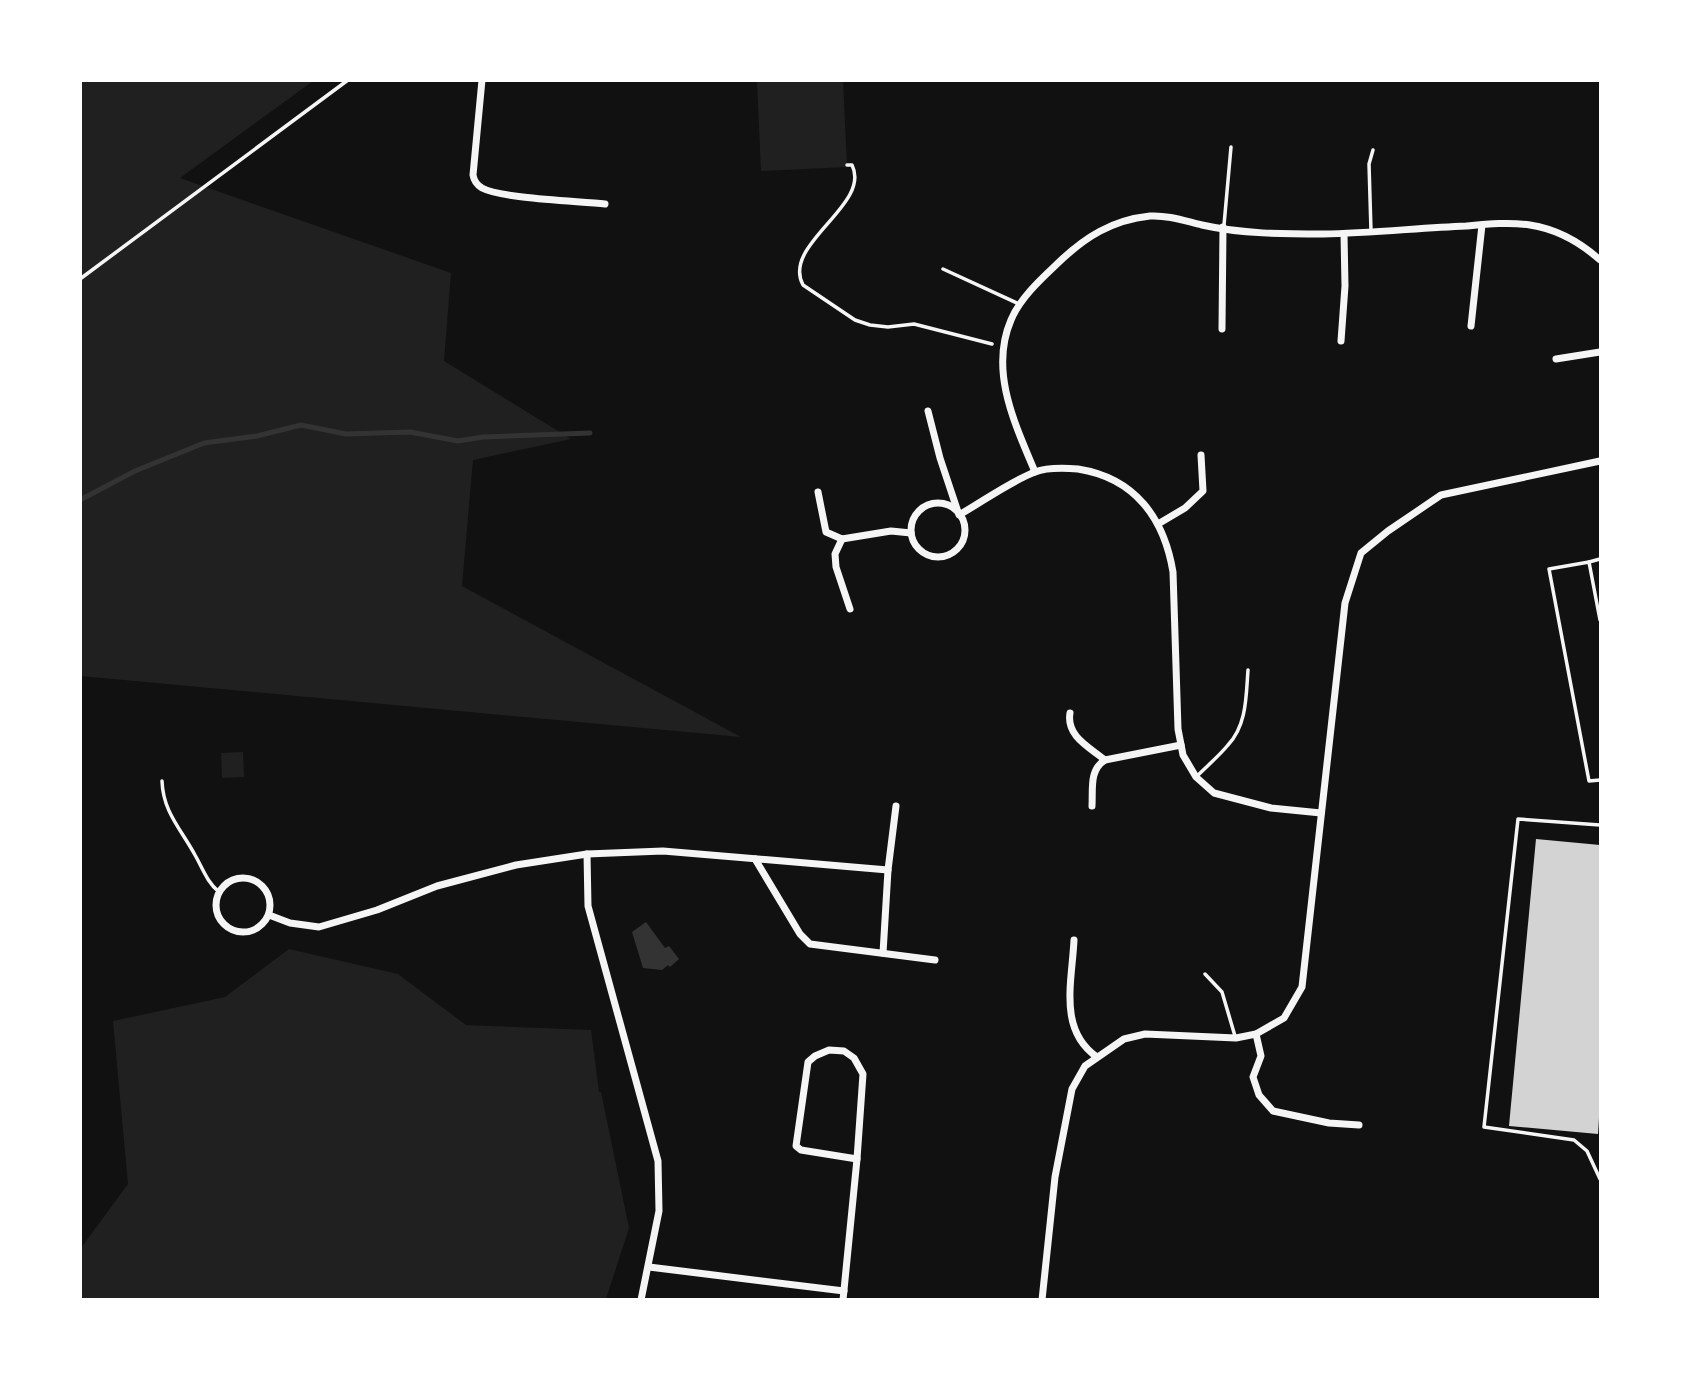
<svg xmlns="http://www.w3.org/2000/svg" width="1681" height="1380" font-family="'Archivo Narrow',sans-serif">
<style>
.green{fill:#202020}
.water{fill:#333}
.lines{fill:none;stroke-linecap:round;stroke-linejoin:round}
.stream{stroke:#333;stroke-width:5}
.building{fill:#d3d3d3}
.path{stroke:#f5f5f5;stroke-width:3.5}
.service{stroke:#f5f5f5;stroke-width:3.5}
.minor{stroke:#f5f5f5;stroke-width:7}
</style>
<rect width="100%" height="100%" fill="#111"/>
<g class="green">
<polygon points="81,81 313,81 180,178 451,273 444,361 571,439 473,460 462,586 741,737 81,676"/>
<polygon points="757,81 843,81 847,167 761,171"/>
<polygon points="243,752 244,777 222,778 221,753"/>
<polygon points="289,949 398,974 466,1025 591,1030 599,1092 601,1092 629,1228 606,1299 81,1299 81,1248 128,1184 113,1021 225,997"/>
</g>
<polygon class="water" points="646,922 665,948 669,946 679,959 670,967 668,965 662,970 643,968 632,932"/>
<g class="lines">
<polyline class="stream" points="80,500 135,471 204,443 257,436 301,425 346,434 410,432 458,441 483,437 590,433"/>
</g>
<polygon class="building" points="1536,839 1600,845 1600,1103 1598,1134 1509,1126"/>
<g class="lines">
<g class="path">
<path d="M847 165H852C872 205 781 244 803 285L855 320 870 325 888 327 914 324 992 344"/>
<polyline points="80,279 348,80"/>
<path d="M162 781C163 812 181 829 195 855 203 869 207 882 219 892"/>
</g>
<g class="service">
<polyline points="1224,225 1231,147"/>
<polyline points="1371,231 1369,164 1373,150"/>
<polyline points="943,269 1019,304"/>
<polyline points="1589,562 1600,559"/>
<polyline points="1600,620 1589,562 1549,569 1589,781 1600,780"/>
<path d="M1196 777C1207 766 1219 756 1228 745 1247 725 1246 696 1248 670"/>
<polyline points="1600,825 1518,819 1484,1127 1574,1140 1587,1151 1600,1179"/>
<polyline points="1205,974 1222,992 1235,1036"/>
</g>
<g class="minor">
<path d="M482 80 473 175C474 181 477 185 482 188 503 199 578 201 605 204"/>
<polyline points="1471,326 1482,225"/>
<polyline points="1222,329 1223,227"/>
<polyline points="1341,341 1345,286 1344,234"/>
<polyline points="1556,359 1600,352"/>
<path d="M928 411 940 458 959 515C982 502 1011 481 1035 472 1048 467 1065 468 1078 469 1135 478 1164 518 1173 572L1178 729 1183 755 1196 777 1214 793 1271 808 1321 813"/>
<path d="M1035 472C1015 424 989 371 1011 320 1020 298 1041 279 1058 263 1085 237 1112 220 1150 216 1168 215 1185 221 1202 225 1242 234 1283 234 1323 234 1371 233 1419 228 1466 226 1488 224 1509 222 1530 225 1556 229 1581 243 1600 260"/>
<polyline points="818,492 826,532 842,539 891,531 911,533"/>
<circle cx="938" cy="530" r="27"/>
<polyline points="1158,524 1185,508 1203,491 1201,455"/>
<polyline points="842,539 835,554 836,567 850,609"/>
<path d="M1070 713C1066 736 1089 747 1105 760"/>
<path d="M1092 806C1093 789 1089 770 1105 760L1181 745"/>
<polyline points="587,854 588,906 658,1161 659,1211 641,1300"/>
<polyline points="755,859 800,934 810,944 935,960"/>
<circle cx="243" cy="905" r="27"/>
<polyline points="269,915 290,923 319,927 377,910 437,886 516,865 587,854 663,851 888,870"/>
<path d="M1074 940C1072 982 1058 1030 1097 1057"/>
<polyline points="883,953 888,870 896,806"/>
<polyline points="1256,1034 1261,1056 1253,1077 1259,1095 1273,1111 1329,1123 1359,1125"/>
<polygon points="829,1050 844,1051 854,1058 863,1074 857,1159 801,1150 796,1146 808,1062 815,1056"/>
<polyline points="649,1267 844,1291"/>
<polyline points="843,1300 857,1159"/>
<polyline points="1042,1300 1055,1177 1072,1089 1085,1066 1124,1039 1145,1034 1236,1038 1256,1034 1284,1018 1302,987 1345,603 1361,553 1388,531 1441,495 1600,461"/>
</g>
</g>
<rect width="1681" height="1380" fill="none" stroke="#ffffff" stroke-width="164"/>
</svg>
